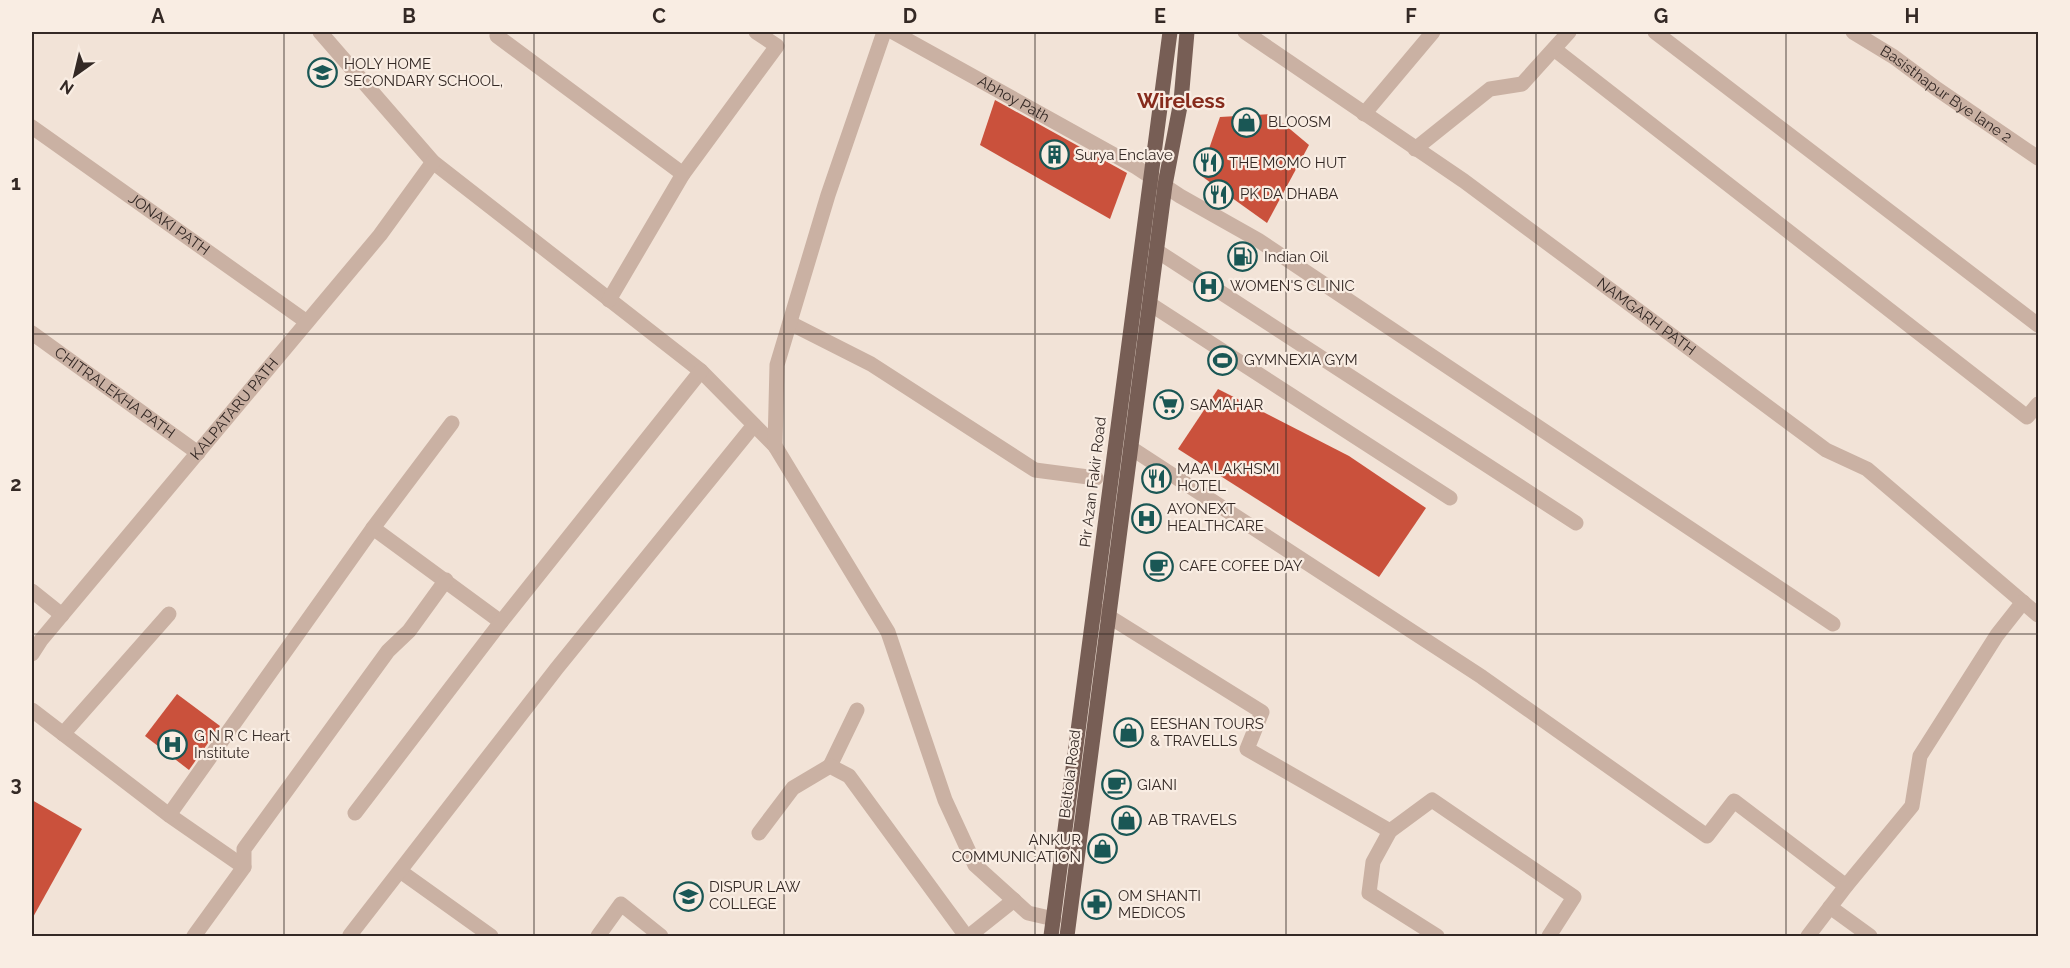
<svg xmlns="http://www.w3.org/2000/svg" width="2070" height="968" font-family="Raleway,sans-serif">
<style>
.building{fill:#ca513c}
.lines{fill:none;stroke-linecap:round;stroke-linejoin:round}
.minor{stroke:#cab1a3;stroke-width:15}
.major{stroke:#775e55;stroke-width:15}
.grid{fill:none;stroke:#342925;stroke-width:1.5;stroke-opacity:0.55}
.labels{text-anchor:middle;stroke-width:4.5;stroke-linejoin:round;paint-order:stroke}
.poi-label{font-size:15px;fill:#342925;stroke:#f9ede3;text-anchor:start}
.street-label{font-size:15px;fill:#342925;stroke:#f9ede3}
.district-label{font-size:21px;font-weight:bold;fill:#862b1c;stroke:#f9ede3}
.neatline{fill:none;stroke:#342925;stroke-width:2}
.grid-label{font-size:20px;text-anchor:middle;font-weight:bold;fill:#342925}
</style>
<rect width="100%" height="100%" fill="#f2e3d7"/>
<g class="building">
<polygon points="995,100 1127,173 1110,219 980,145"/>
<polygon points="1272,114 1309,145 1267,223 1200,175 1220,117"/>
<polygon points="1218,389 1349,456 1426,508 1379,577 1178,449"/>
<polygon points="177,694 220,726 189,770 145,736"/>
<polygon points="32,800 82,829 32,919"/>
</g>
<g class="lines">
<g class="minor">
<polyline points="320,32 433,162 701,371 775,446 888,632 945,800 975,865 1028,913 1054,919"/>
<path id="s1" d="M893 32 1136 167 1180 196 1258 240 1833 624"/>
<path id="s2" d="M1245 32 1464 181 1826 450 1867 469 2038 615"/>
<polyline points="1655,32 2038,325"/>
<path id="s3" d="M1853 32 1894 57 1937 89 2038 158"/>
<polyline points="497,36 683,174"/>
<polyline points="1554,49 2027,417 2038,404"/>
<polyline points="1364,114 1433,32"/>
<path id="s4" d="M32 127 307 322"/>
<polyline points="1415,149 1490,89 1522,84 1569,32"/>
<polyline points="1157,251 1576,523"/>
<polyline points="609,300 683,174 777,46 756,32"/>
<polyline points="1150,304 1450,498"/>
<polyline points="790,323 871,364 1035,470 1096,478"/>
<path id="s5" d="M32 333 198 453"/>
<polyline points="775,446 777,365 828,195 884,32"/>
<polyline points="1131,448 1482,677 1707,836 1734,801 1846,886"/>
<polyline points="373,528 501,622"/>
<polyline points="32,591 62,615"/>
<polyline points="1100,611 1262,712 1247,749 1390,831"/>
<path id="s6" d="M32 654 41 640 380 235 433 162"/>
<polyline points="32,710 169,815 244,867"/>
<polyline points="63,734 169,614"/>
<polyline points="830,766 857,710"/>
<polyline points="355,813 501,622 701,371"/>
<polyline points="169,815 373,528 452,423"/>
<polyline points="759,833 793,788 830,766 849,776 966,936"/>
<polyline points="400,871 491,936"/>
<polyline points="1830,907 1870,936"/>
<polyline points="350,935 557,668 754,425"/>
<polyline points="194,936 244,867 244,849 388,651 409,631 446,580"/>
<polyline points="598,936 621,904 661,936"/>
<polyline points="969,936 1014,900"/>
<polyline points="1437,936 1369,893 1373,862 1390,831 1432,800 1574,897 1549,936"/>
<polyline points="1808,936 1846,886 1912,806 1920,756 1997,635 2023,602"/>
</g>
<g class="major">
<polyline points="1051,936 1170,32"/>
<polyline points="1067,936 1165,185 1181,101 1187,32"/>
</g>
</g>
<path class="grid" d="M284 32V936M534 32V936M784 32V936M1035 32V936M1286 32V936M1536 32V936M1786 32V936M32 334H2038M32 634H2038"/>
<defs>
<symbol id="school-ring" viewBox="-11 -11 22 22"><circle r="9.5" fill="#f9ede3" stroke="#1a5755" stroke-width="1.5"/><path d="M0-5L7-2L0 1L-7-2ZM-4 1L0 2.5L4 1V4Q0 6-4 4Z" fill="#1a5755"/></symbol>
<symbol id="shop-ring" viewBox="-11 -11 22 22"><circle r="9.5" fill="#f9ede3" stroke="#1a5755" stroke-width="1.5"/><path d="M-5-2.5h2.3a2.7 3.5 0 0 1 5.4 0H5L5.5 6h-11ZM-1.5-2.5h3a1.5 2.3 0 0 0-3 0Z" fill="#1a5755"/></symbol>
<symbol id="building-ring" viewBox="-11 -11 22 22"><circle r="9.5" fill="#f9ede3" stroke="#1a5755" stroke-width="1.5"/><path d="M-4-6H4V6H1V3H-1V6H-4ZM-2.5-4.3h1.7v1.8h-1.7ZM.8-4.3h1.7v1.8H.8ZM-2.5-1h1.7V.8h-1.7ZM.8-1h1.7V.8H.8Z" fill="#1a5755"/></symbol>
<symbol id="restaurant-ring" viewBox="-11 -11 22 22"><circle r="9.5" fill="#f9ede3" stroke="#1a5755" stroke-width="1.5"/><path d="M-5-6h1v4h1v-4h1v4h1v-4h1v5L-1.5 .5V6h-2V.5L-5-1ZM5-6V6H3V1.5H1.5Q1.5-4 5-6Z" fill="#1a5755"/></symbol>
<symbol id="fuel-ring" viewBox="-11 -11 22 22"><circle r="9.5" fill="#f9ede3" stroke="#1a5755" stroke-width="1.5"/><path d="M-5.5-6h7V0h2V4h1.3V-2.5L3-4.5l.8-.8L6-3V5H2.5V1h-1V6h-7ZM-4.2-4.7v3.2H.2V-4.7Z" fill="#1a5755"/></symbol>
<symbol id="hospital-ring" viewBox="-11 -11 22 22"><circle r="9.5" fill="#f9ede3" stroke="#1a5755" stroke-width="1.5"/><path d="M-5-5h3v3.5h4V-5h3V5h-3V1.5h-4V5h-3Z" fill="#1a5755"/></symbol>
<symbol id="stadium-ring" viewBox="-11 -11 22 22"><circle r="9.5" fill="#f9ede3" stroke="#1a5755" stroke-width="1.5"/><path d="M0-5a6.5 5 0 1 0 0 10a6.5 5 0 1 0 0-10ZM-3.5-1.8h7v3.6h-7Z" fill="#1a5755"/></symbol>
<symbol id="supermarket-ring" viewBox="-11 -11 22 22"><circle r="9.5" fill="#f9ede3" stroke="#1a5755" stroke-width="1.5"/><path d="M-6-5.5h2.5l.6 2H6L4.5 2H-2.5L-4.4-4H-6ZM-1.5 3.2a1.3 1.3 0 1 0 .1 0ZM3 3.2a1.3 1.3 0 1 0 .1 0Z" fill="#1a5755"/></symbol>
<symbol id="cafe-ring" viewBox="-11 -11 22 22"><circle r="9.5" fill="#f9ede3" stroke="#1a5755" stroke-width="1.5"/><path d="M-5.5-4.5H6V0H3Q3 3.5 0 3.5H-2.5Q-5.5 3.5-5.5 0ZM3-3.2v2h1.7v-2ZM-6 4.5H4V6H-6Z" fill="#1a5755"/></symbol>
<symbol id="university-ring" viewBox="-11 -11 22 22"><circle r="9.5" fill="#f9ede3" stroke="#1a5755" stroke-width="1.5"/><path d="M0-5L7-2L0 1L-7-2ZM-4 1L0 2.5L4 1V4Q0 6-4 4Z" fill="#1a5755"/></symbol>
<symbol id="pharmacy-ring" viewBox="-11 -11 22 22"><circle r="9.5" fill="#f9ede3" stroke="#1a5755" stroke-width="1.5"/><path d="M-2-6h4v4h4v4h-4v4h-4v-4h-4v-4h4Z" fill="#1a5755"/></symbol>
</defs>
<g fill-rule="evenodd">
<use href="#school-ring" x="306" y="56" width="33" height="33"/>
<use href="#shop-ring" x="1230" y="106" width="33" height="33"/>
<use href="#building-ring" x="1038" y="138" width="33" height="33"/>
<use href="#restaurant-ring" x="1192" y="146" width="33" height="33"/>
<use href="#restaurant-ring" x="1202" y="178" width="33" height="33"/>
<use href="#fuel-ring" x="1226" y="240" width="33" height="33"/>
<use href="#hospital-ring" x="1192" y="270" width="33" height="33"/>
<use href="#stadium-ring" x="1206" y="344" width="33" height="33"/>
<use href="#supermarket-ring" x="1152" y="388" width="33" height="33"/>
<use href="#restaurant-ring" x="1140" y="462" width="33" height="33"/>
<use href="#hospital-ring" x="1130" y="502" width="33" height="33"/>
<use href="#cafe-ring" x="1142" y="550" width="33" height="33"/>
<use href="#shop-ring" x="1112" y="716" width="33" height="33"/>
<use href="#hospital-ring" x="156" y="728" width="33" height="33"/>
<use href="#cafe-ring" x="1100" y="768" width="33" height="33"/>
<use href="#shop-ring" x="1110" y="804" width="33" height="33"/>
<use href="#shop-ring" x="1086" y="832" width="33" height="33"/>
<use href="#university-ring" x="672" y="880" width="33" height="33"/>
<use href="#pharmacy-ring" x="1080" y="888" width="33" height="33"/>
</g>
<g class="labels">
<g class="poi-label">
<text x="344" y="69">HOLY HOME<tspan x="344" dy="17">SECONDARY SCHOOL,</tspan></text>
<text x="1268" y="127">BLOOSM</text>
<text x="1075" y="160">Surya Enclave</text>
<text x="1229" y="168">THE MOMO HUT</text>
<text x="1240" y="199">PK DA DHABA</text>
<text x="1264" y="262">Indian Oil</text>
<text x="1230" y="291">WOMEN'S CLINIC</text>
<text x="1244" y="365">GYMNEXIA GYM</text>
<text x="1190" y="410">SAMAHAR</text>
<text x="1177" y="474">MAA LAKHSMI<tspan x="1177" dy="17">HOTEL</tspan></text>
<text x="1167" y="514">AYONEXT<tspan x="1167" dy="17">HEALTHCARE</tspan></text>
<text x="1179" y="571">CAFE COFEE DAY</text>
<text x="1150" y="729">EESHAN TOURS<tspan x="1150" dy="17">&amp; TRAVELLS</tspan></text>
<text x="194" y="741">G N R C Heart<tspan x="194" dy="17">Institute</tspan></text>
<text x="1137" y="790">GIANI</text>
<text x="1148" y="825">AB TRAVELS</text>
<text x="1081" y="845" text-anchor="end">ANKUR<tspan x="1081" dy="17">COMMUNICATION</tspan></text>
<text x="709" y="892">DISPUR LAW<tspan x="709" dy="17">COLLEGE</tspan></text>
<text x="1118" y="901">OM SHANTI<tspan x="1118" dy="17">MEDICOS</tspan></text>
</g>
<g class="street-label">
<text dy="5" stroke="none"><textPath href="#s3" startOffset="112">Basisthapur Bye lane 2</textPath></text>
<text dy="5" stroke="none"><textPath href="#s1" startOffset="138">Abhoy Path</textPath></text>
<text dy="5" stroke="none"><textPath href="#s4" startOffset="168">JONAKI PATH</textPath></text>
<text dy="5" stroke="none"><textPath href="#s2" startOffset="492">NAMGARH PATH</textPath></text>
<text dy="5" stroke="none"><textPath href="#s5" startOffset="102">CHITRALEKHA PATH</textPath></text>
<text dy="5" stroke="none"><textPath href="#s6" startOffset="318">KALPATARU PATH</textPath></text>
<text transform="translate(1093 482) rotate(-83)" y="5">Pir Azan Fakir Road</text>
<text transform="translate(1070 774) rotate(-83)" y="5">Beltola Road</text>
</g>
<g class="district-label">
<text x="1181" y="108">Wireless</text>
</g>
</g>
<rect width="2070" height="968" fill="none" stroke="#f9ede3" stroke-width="66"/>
<g transform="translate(75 75) rotate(214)" stroke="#f9ede3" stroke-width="4.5" paint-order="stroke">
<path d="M0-4.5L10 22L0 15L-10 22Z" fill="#342925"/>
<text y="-9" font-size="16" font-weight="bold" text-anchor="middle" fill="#342925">N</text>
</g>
<rect x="33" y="33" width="2004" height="902" class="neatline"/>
<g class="grid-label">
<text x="158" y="23">A</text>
<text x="409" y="23">B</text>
<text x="659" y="23">C</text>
<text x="910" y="23">D</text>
<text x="1160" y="23">E</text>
<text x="1411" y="23">F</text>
<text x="1661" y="23">G</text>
<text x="1912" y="23">H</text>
<text x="16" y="190">1</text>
<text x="16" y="491">2</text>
<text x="16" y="791">3</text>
</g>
</svg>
